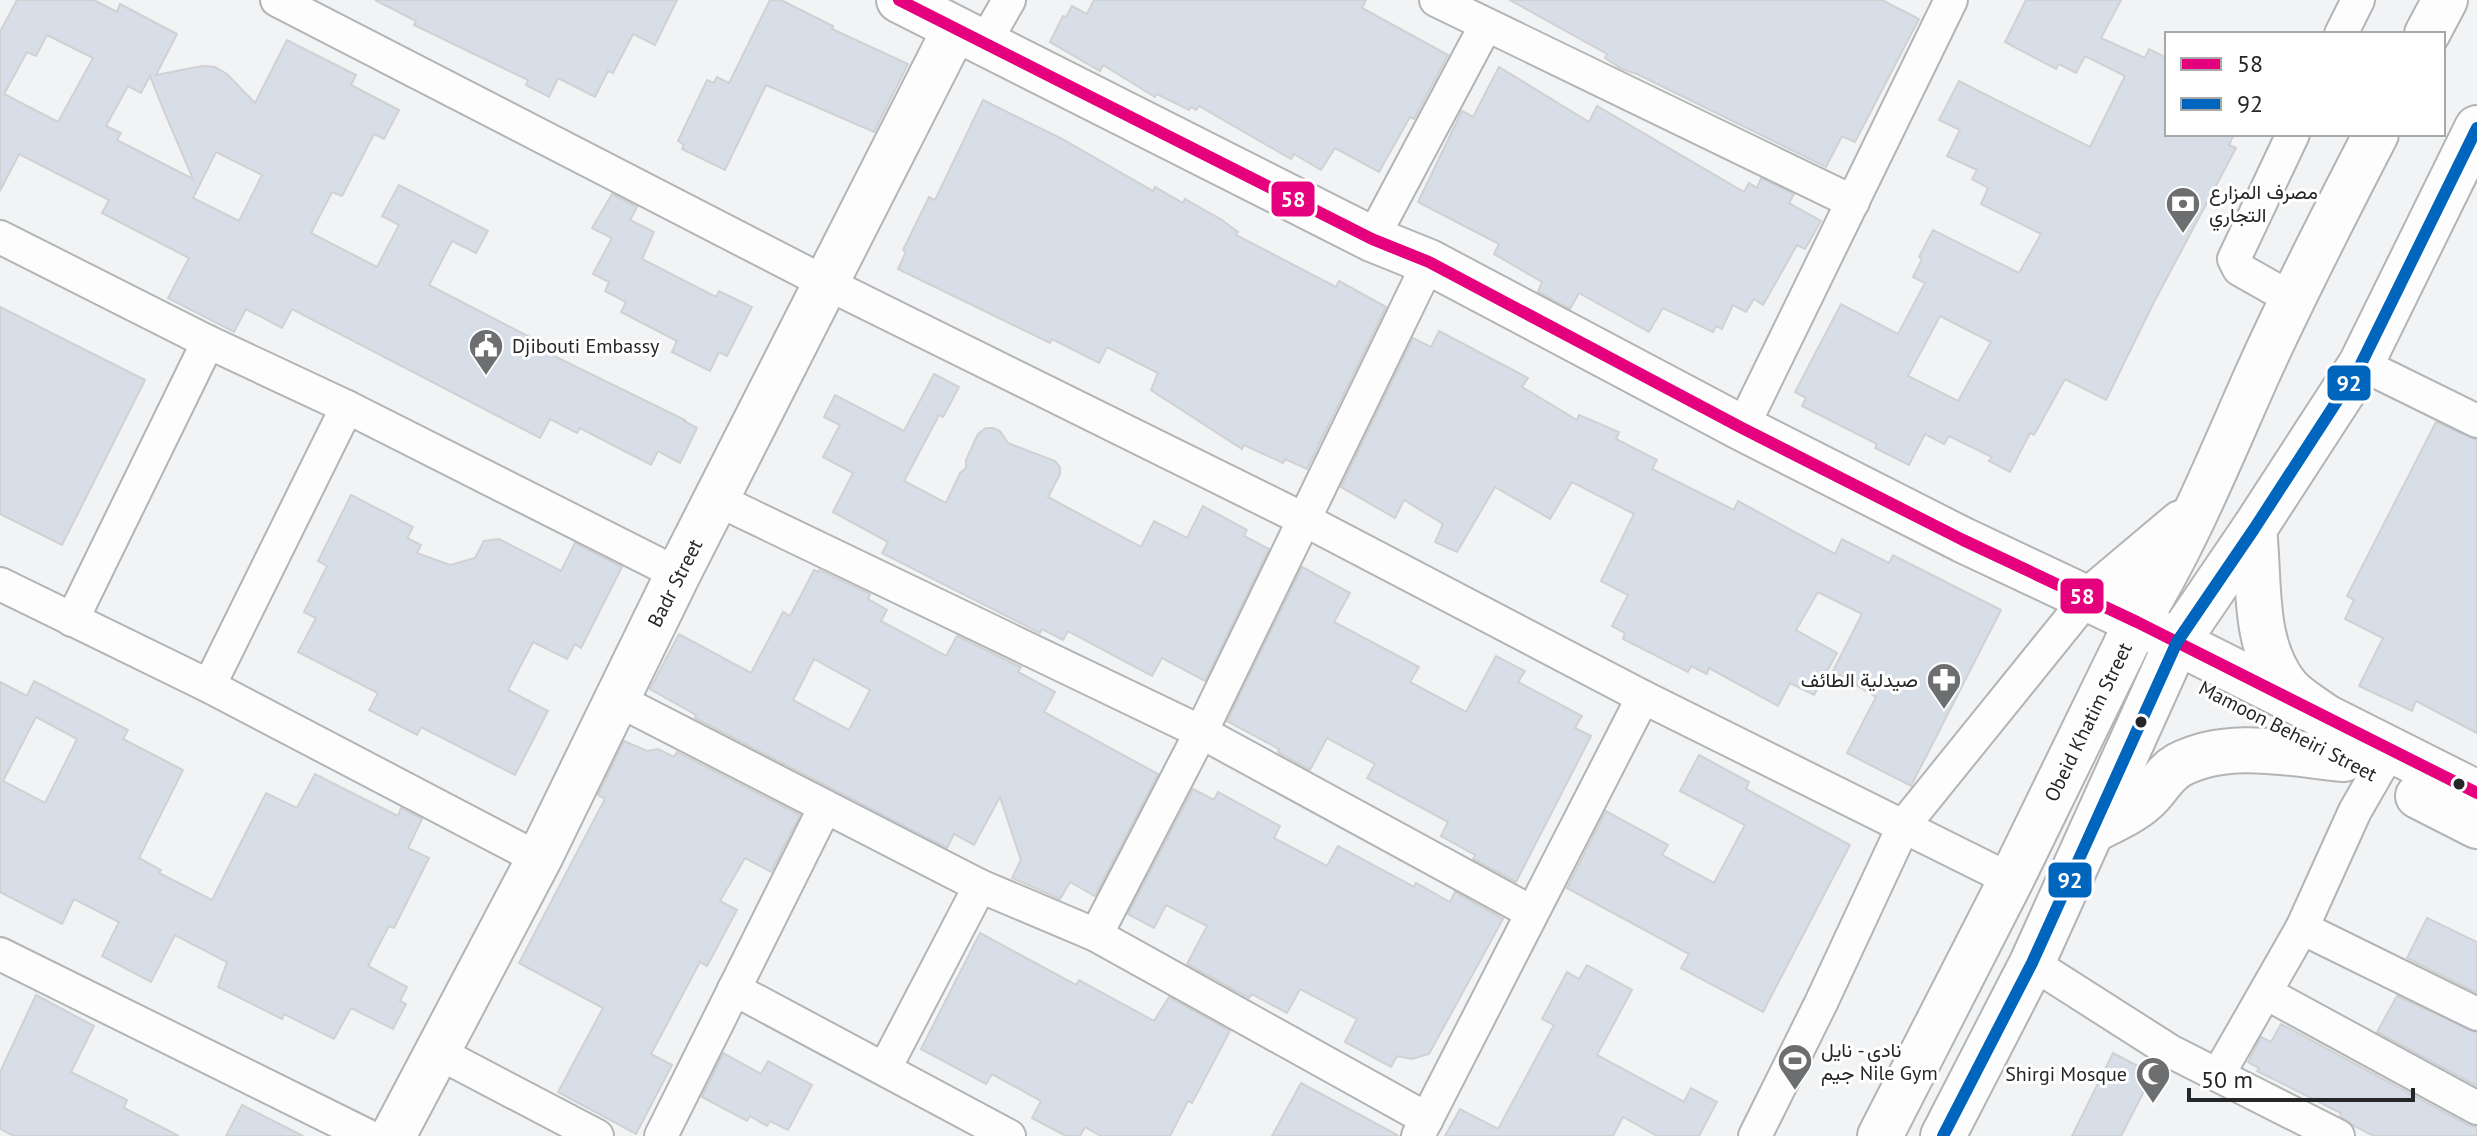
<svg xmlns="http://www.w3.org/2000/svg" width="2477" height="1136" font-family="'PT Sans',Vazirmatn,sans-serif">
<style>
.building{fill:#d8dee7;stroke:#d0d1d3;stroke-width:2;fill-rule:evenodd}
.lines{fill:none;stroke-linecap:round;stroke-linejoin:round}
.street-casing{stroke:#b2b4b5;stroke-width:36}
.secondary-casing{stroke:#b2b4b5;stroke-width:48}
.primary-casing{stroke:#b2b4b5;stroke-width:48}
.street{stroke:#fdfdfe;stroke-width:32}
.secondary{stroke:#fdfdfe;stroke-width:44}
.primary{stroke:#fdfdfe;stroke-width:44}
.bus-1-casing{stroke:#fff;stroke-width:18}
.bus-2-casing{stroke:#fff;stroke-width:18}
.bus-1{stroke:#e5007d;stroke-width:12}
.bus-2{stroke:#0065bd;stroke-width:12}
.bus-dot{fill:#252627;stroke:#fff;stroke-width:3}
.labels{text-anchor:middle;stroke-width:6;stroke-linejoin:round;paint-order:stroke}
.poi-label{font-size:20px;fill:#252627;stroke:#fff;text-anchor:start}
.street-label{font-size:20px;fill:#252627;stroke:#fff}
.line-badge{stroke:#fff;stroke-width:3}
.badge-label{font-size:22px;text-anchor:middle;font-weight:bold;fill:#fff}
</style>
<rect width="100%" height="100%" fill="#f1f3f5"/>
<g class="building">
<path d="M17 0H94L117 12 120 4 177 34 156 75 202 66 215 67 227 74 255 103 287 40 356 75 351 85 399 110 384 139 374 134 342 196 332 192 311 233 377 267 399 225 382 216 399 185 488 231 476 253 452 241 429 285 551 348 548 353 685 420 684 421 697 428 680 463 658 451 651 465 580 428 577 433 550 419 540 438 292 309 282 328 246 309 234 332 168 298 189 258 102 213 109 200 19 154 0 191V32ZM47 35 93 58 58 122 4 94 27 52 36 56ZM150 76 164 111 193 179 117 140 121 133 106 126 128 86 141 93ZM216 152 262 175 239 221 193 198Z"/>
<polygon points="375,0 677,0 655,45 633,34 613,73 608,71 595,97 558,78 549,97 526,85 528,80 414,25 416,21"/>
<polygon points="770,0 781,0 833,26 832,29 908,64 874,132 766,85 725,170 682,149 684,145 678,141 707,80 714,83 717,77 729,83"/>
<polygon points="1094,0 1366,0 1362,8 1448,55 1414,119 1410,117 1379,172 1335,148 1321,170 1294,154 1291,159 1199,106 1196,110 1191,107 1189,110 1157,94 1155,97 1103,65 1100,71 1050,42 1063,16 1066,17 1072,6 1087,14"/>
<polygon points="1510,0 1882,0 1919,19 1855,142 1842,136 1826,167 1637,74 1622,69 1605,58 1607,54"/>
<path d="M2026 0H2121L2101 38 2145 58 2149 49 2167 58V134H2234L2229 145 2236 148 2154 302 2106 400 2065 379 2034 435 2030 433 2010 472 1989 461 1992 457 1949 436 1944 444 1925 434 1909 465 1875 448 1877 444 1802 406 1806 398 1795 392 1841 304 1898 334 1925 283 1913 277 1922 259 1919 257 1933 230 2019 273 2041 234 1981 204 1988 188 1972 179 1977 170 1947 156 1960 130 1939 120 1959 81 2090 147 2125 76 2085 56 2076 73 2059 64 2056 69 2005 42ZM1940 316 1991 342 1958 401 1908 376Z"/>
<polygon points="1499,67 1589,122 1597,106 1744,192 1749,183 1757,188 1761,178 1794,194 1789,203 1821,221 1805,249 1797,245 1763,305 1754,299 1746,312 1733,305 1722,329 1716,326 1713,332 1663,308 1649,332 1579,293 1570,309 1538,292 1542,282 1494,254 1499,244 1418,202 1462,111 1473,117"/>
<polygon points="983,100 1062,139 1153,191 1155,187 1183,203 1185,199 1222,220 1238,232 1236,235 1336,287 1339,281 1386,307 1307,469 1285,459 1283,463 1244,445 1242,449 1151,390 1158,373 1107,347 1099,363 1052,339 1050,343 898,269 906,252 903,250 929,197 935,200"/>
<polygon points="612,194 637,207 630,220 654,232 642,259 716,297 719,291 752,307 727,356 719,352 710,371 672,352 677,341 621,312 626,302 605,291 609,282 593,274 612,238 592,228"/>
<polygon points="0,307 145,380 62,545 0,514"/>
<polygon points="1439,331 1528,378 1522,387 1577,420 1579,415 1619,432 1616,439 1657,460 1652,469 1734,510 1738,501 1835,554 1842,539 1889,563 1893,555 2001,610 1911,786 1847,753 1876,697 1833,671 1862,614 1818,592 1796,630 1837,653 1814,695 1790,683 1778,706 1709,668 1707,674 1691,666 1688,672 1623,639 1625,633 1612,626 1628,595 1601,581 1634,514 1572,482 1550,519 1495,487 1457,552 1435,542 1443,524 1404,500 1395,518 1341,487 1413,338 1431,347"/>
<polygon points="934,374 959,387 943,417 939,415 904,481 946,503 960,473 966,468 966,460 978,434 986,428 993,428 1000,431 1008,443 1055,461 1060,467 1060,474 1048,497 1141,547 1154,521 1187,538 1203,506 1247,530 1244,536 1269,549 1205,681 1162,658 1152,676 1068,631 1063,640 1042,629 1040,633 882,553 888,542 833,512 853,473 823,457 840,425 824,417 835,395 904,431"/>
<polygon points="2436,422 2477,440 2477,733 2416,701 2412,711 2359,686 2383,638 2345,619 2354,600 2347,596"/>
<polygon points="351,495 413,527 407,538 421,545 417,553 450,565 475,558 484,541 499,539 561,571 575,543 622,567 581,648 575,644 567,659 533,642 508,690 548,711 515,775 421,727 417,735 369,710 378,693 298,652 316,618 304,612 327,566 318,561"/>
<polygon points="1302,567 1350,593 1334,622 1419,667 1410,682 1466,712 1496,656 1525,671 1518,682 1582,716 1575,728 1591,736 1516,882 1473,859 1475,855 1441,836 1448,822 1367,778 1375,764 1327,738 1310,770 1278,752 1279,749 1227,721"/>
<path d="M814 570 818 572 819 570 870 594 868 599 887 610 881 621 946 656 957 636 1021 667 1018 672 1055 692 1044 712 1158 774 1095 896 1070 882 1060 899 1012 878 1021 860 1000 797 974 845 954 834 947 848 695 718 696 715 650 689 679 634 751 673 783 612 790 616ZM814 659 870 690 849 730 793 700Z"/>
<path d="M34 681 128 730 123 739 183 770 139 858 161 870 159 873 212 900 266 793 297 808 315 774 398 816 401 808 422 819 408 848 429 858 394 928 389 926 368 966 407 987 400 1001 406 1004 393 1029 351 1008 334 1039 284 1014 282 1019 218 987 227 962 175 935 151 982 102 956 119 922 74 899 62 924 0 892V682L27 696ZM36 717 77 739 45 803 3 781Z"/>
<polygon points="624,741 647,751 658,749 674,757 677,752 800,815 771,872 745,858 720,901 737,910 707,966 700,962 651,1054 672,1065 636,1134 558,1092 603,1008 519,963 605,799 598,795"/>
<polygon points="1699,755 1749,782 1746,789 1850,845 1763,1012 1681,968 1689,954 1567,888 1606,811 1668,845 1662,855 1714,883 1745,825 1680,791"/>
<polygon points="1193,789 1214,800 1218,792 1280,826 1274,838 1327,866 1338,846 1414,887 1416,883 1450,902 1455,892 1503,919 1429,1054 1412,1059 1397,1056 1391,1067 1345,1042 1357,1019 1300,989 1287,1013 1252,994 1249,998 1187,964 1207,926 1166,905 1154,928 1128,914"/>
<polygon points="2427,918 2477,942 2477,993 2407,958"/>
<polygon points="980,933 1076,985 1079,980 1154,1021 1169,997 1230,1031 1192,1103 1188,1101 1170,1136 1101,1136 1085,1127 1080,1136 1066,1136 1032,1118 1041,1101 992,1074 986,1084 921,1049"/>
<polygon points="1587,965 1632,990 1597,1055 1684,1102 1691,1088 1717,1102 1699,1136 1657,1136 1623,1117 1613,1136 1445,1136 1460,1109 1498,1129 1554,1025 1542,1019 1567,972 1579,979"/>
<polygon points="36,995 94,1026 71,1072 127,1100 124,1108 179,1136 14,1136 0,1129 0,1072"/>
<polygon points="2397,996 2477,1033 2477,1086 2377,1032"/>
<polygon points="2281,1024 2468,1125 2477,1127 2477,1136 2374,1136 2354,1126 2340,1116 2341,1113 2257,1071 2259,1068 2248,1062 2261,1037 2271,1042"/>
<polygon points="723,1053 761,1074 768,1061 812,1085 788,1130 770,1121 767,1126 750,1116 747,1121 702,1097"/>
<polygon points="2113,1053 2153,1074 2121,1136 2072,1136"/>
<polygon points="1301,1083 1399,1136 1272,1136"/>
<polygon points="242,1105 303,1136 226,1136"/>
</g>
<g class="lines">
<defs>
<g id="street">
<polyline points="277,0 826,283 1303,519 1643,697 2011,880"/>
<polyline points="1436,0 1853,202"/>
<polyline points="2341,34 2358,0"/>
<polyline points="984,44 1009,0"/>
<polyline points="0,237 208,342 347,407 678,574"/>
<polyline points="1372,239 1486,25"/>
<polyline points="2292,299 2239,269 2234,259 2293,134"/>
<polyline points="2361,364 2477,421"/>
<polyline points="1742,428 1951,0"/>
<polyline points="718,500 1201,732 1531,912"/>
<polyline points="0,584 209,686 539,859"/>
<polyline points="72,620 208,342"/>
<polyline points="209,686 347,407"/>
<polyline points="618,700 980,886 1096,935 1427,1119"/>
<polyline points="2302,928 2477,1014"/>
<polyline points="1096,935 1201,732 1429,262"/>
<polyline points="0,954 368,1136"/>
<polyline points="2032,963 2170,1051 2338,1136"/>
<polyline points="734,989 1009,1136"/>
<polyline points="2266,993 2477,1108"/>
<polyline points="437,1052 597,1136"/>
<polyline points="885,1068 980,886"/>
<polyline points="2218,1075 2302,928 2355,811 2390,750"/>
<polyline points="661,1136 825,807"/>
<polyline points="1418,1136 1643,697"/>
<polyline points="1755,1136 1821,1003 1904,825 2076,612"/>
</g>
<g id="secondary">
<polyline points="899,0 1372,239 1429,262 1742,428 1963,540 2137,622 2477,793"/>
<polyline points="2418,796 2477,826"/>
<polyline points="393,1136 539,859 678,574 955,29"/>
</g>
<g id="primary">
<polyline points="2427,34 2445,0"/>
<path d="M2254 529C2260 581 2252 644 2287 687 2297 699 2314 708 2327 718"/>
<polyline points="2086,599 2099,592 2181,523"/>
<path d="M2092 831C2108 822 2131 813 2145 800 2158 789 2163 774 2179 765 2228 739 2291 754 2344 759"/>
<path d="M1880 1136 2011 880 2137 622C2185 545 2220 458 2257 375 2294 293 2335 214 2376 134"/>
<polyline points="1943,1136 2032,963 2177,642 2254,529 2361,364 2477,128"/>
</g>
</defs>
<use href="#street" class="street-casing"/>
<use href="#secondary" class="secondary-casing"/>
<use href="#primary" class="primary-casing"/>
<use href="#street" class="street"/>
<use href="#secondary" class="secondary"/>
<use href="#primary" class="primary"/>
<defs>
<polyline id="bus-1" points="899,0 1372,239 1429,262 1742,428 1963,540 2137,622 2477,793"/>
<polyline id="bus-2" points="1943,1136 2032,963 2177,642 2254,529 2361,364 2477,128"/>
</defs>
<use href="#bus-1" class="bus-1-casing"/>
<use href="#bus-2" class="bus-2-casing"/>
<use href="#bus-1" class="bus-1"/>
<use href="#bus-2" class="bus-2"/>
</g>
<defs>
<symbol id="bank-pin" viewBox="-11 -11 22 30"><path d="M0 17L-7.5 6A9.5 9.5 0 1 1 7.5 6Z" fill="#6c6e6f" stroke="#fff"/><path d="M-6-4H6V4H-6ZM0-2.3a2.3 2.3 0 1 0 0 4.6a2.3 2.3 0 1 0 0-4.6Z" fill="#fff"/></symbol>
<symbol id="civic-pin" viewBox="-11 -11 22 30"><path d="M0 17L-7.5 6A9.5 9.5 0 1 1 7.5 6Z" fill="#6c6e6f" stroke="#fff"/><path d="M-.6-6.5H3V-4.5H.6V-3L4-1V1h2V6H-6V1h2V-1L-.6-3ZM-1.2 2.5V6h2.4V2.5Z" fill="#fff"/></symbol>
<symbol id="pharmacy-pin" viewBox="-11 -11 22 30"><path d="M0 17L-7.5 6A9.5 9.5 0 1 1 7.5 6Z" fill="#6c6e6f" stroke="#fff"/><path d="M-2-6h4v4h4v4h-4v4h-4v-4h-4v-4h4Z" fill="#fff"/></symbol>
<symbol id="stadium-pin" viewBox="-11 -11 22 30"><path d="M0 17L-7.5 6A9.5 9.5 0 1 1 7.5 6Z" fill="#6c6e6f" stroke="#fff"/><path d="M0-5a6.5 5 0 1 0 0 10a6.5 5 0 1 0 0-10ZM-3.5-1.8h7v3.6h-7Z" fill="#fff"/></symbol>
<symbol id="mosque-pin" viewBox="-11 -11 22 30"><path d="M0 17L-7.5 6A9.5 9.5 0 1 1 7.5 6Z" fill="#6c6e6f" stroke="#fff"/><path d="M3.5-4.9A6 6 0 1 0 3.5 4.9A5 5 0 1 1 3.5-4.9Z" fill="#fff"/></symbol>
</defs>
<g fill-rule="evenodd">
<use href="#bank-pin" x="2163" y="184" width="40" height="54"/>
<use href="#civic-pin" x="466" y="326" width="40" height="54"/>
<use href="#pharmacy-pin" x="1924" y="660" width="40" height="54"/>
<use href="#stadium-pin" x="1775" y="1041" width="40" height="54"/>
<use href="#mosque-pin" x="2133" y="1054" width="40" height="54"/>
</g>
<g class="bus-dot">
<circle cx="2141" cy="722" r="7"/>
<circle cx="2459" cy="784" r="7"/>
</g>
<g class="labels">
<g class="poi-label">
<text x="2209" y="199">مصرف المزارع<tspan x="2209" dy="23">التجاري</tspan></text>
<text x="512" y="353">Djibouti Embassy</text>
<text x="1918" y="687" text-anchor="end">صيدلية الطائف</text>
<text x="1821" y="1057">نادي - نايل<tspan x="1821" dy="23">جيم Nile Gym</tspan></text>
<text x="2127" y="1081" text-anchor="end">Shirgi Mosque</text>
</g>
<g class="street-label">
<text transform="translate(675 583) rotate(-63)" y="7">Badr Street</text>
<text transform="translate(2088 722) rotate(-64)" y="7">Obeid Khatim Street</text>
<text transform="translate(2288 731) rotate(27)" y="7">Mamoon Beheiri Street</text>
</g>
</g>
<g class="line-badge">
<rect x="1270" y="180" width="46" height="38" rx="8" fill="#e5007d"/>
<rect x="2326" y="364" width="46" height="38" rx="8" fill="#0065bd"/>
<rect x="2059" y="577" width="46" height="38" rx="8" fill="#e5007d"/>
<rect x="2047" y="861" width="46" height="38" rx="8" fill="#0065bd"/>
</g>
<g class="badge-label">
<text x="1293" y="207">58</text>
<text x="2349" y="391">92</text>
<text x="2082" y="604">58</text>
<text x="2070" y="888">92</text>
</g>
<rect x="2165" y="32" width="280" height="104" fill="#ffffff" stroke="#a8a8a9" stroke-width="2"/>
<rect x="2181" y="58" width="40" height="12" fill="#e5007d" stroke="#a8a8a9" stroke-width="2"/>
<text x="2237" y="72" font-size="24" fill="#252627">58</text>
<rect x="2181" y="98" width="40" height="12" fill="#0065bd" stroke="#a8a8a9" stroke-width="2"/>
<text x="2237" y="112" font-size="24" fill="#252627">92</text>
<path d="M2189 1088v12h224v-12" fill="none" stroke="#252627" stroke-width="4"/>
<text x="2201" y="1088" font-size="24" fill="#252627" stroke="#ffffff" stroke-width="6" paint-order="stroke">50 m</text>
</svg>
